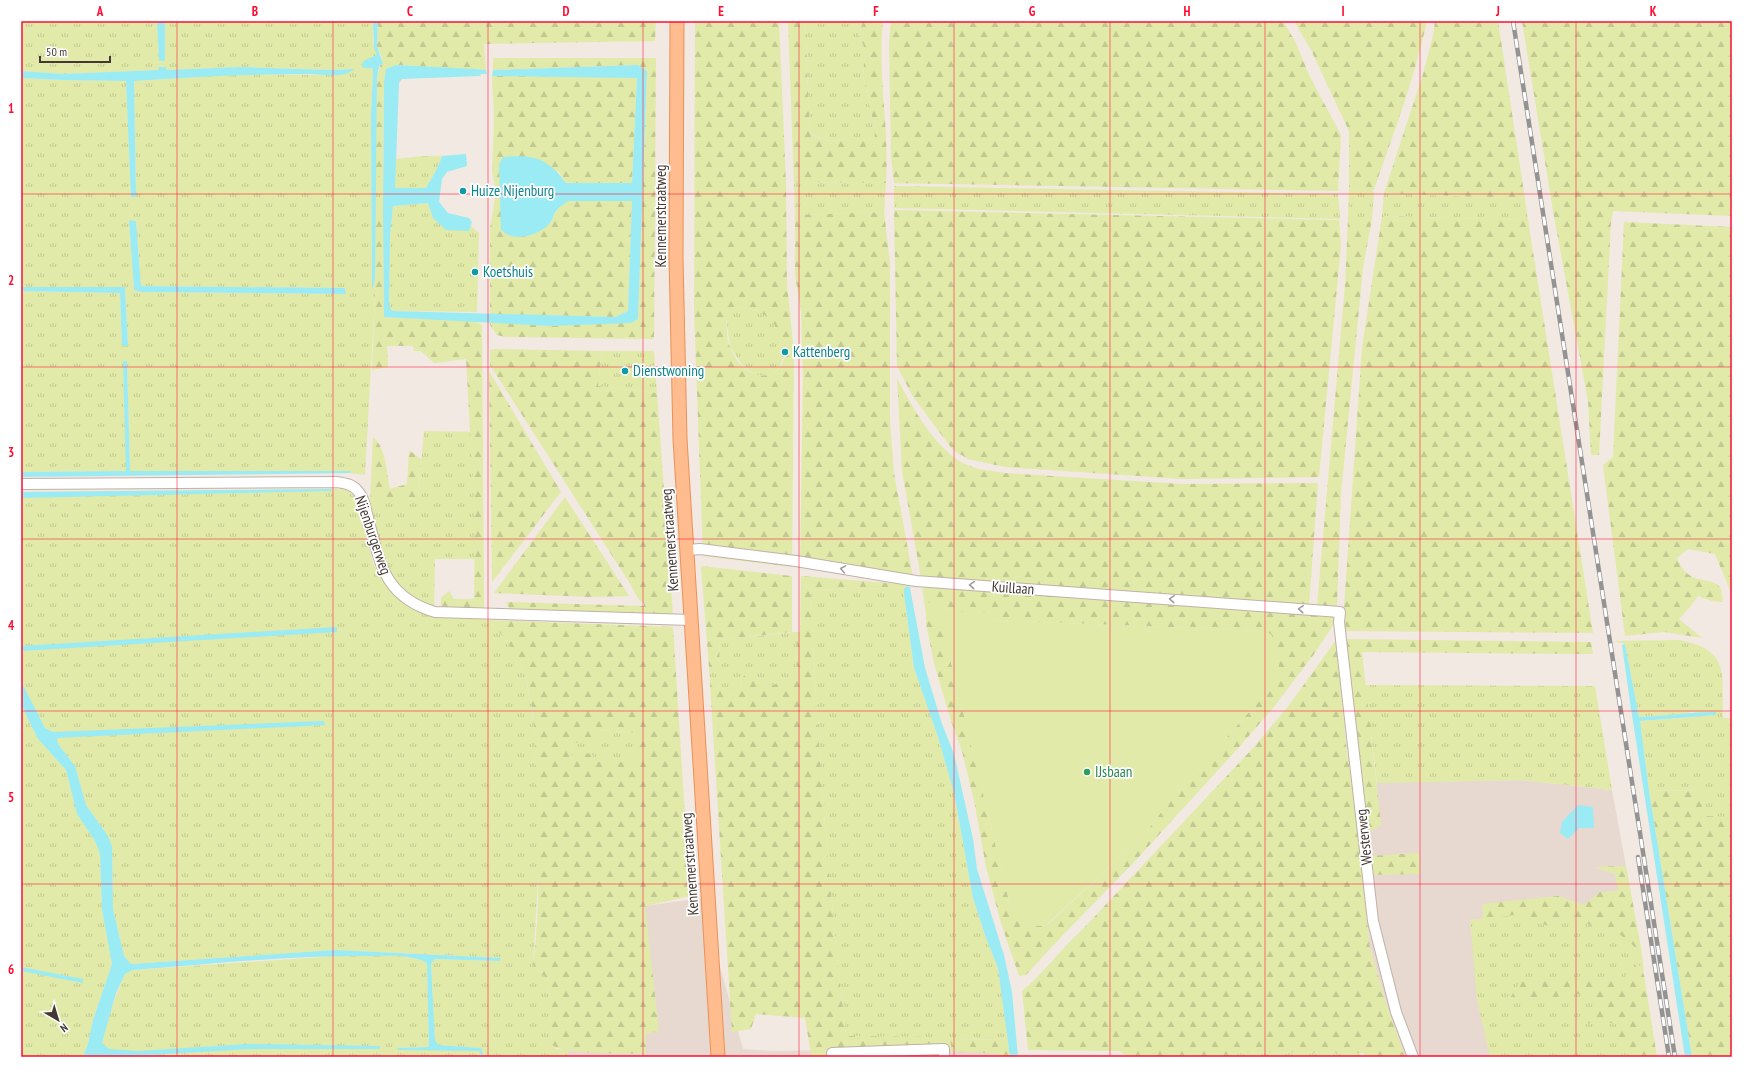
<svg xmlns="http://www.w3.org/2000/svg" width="1753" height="1078" font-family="'PT Sans Narrow',sans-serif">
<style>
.residential{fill:#e7d9d0}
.grass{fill:url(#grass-tufts);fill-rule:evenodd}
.forest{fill:url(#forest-firs);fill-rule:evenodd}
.pitch{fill:#e1eaa8}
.water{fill:#9aebf4}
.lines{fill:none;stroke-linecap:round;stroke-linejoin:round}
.minor-casing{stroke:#c1b1a8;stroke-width:12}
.major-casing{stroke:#ea9158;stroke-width:15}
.minor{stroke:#fff;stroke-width:10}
.major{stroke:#ffbc8f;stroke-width:13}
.rail-casing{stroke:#939393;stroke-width:4.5}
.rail{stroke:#fff;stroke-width:3;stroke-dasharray:9;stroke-linecap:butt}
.oneway{stroke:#a29c99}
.grid{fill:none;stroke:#ff0d33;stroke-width:1;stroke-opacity:0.55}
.culture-dot{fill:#0f9aa8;stroke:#fff;stroke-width:1.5}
.leisure-dot{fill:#2e9e5b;stroke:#fff;stroke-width:1.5}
.labels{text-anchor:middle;stroke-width:3.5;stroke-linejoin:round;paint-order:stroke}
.culture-label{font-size:15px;fill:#0d838f;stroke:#fff;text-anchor:start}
.street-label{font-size:15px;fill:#443833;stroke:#fff}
.leisure-label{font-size:15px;fill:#27864d;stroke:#fff;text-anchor:start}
.neatline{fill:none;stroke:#ff0d33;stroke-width:1.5}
.grid-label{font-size:13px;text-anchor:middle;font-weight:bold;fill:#ff0d33}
</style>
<defs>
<pattern id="grass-tufts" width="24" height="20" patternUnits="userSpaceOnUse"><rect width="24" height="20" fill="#e1eaa8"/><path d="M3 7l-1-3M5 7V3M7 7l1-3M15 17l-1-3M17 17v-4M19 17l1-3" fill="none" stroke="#c2c991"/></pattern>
<pattern id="forest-firs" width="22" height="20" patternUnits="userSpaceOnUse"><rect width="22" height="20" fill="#e1eaa8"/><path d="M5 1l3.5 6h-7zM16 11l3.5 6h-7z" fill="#c2c991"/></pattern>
</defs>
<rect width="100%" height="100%" fill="#f2e9e2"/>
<g class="residential">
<polygon points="1521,780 1612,790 1626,866 1655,1057 1405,1057 1387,1006 1370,948 1352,783"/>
<polygon points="701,898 743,1049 771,1051 1004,1048 1005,1057 568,1057 568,1050 645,1053 645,906"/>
</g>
<g class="grass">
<path d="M21 21H157L159 61H165V21H373V42L377 55 362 64 363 68H372L373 70 371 116 372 288 375 280V295L365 475 350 473 351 471H130L127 361 123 362 127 471 21 472V291L120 293 122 345 128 346 125 287H21V78L62 80 126 81 131 197H136L134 81 239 74 332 75 354 69 330 70 239 67 167 70 166 67 159 70 62 74 21 71ZM129 220 136 221 141 286 345 288 346 294 141 292 134 290Z"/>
<path d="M805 21H863L859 34 865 50 863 75 875 130V148L868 139C850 141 824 145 810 132Z"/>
<path d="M422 156H442C439 167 432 177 426 188L394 189 396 159Z"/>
<polygon points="383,175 383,210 375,213 375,177"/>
<polygon points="794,182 886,183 884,212 795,215"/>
<polygon points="894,186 1338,194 1340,219 894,208"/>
<polygon points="1349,190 1374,192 1372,219 1348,219"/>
<polygon points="1384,193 1525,199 1528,220 1382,216"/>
<polygon points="428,203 433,218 469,231 471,226 479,233 477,312 392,311 389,305 390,236 393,206"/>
<polygon points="744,307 766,314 777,327 785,340 786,350 780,367 772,374 758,376 744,368 730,347 726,316 733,310"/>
<polygon points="602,351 654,351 657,393 598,386"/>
<polygon points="424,431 483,432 483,559 435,559 434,607 406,595 384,567 366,501 418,498"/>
<polygon points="346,489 357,499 373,563 390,587 450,616 488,620 499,631 515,652 524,672 531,702 535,741 539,864 533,965 549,981 552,1045 556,1049 568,1050 568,1057 484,1057 481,1048 438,1045 435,1040 431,964 435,959 500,961 501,958 335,950 131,964 124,956 113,909 112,846 108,836 86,805 75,766 58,744 57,738 45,728 21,681 21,492"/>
<path d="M900 584 907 586 904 594 914 668 938 737 954 793 973 898 986 938 998 968 1008 1040 951 1039 952 1051 943 1046 846 1036C829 888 816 739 811 590L896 588Z"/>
<path d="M796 632 797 675C781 684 769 691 753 677L742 678 740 692 729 695 718 684H710L709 668 720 666 719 640Z"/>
<path d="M1680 640C1732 651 1721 674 1723 718H1732V817H1704L1700 790 1649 791 1640 721 1715 715 1692 712 1684 714 1639 717 1625 644 1614 641Z"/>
<polygon points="1365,685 1595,686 1612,790 1521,780 1377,783"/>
<polygon points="21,704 38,739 66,770 77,814 95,841 100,854 102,910 112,964 93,1020 88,1044 83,1057 21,1057"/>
<polygon points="597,730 637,733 637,762 593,762 571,755 572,742"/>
<polygon points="1568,911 1594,928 1617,932 1642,953 1644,975 1638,963 1623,978 1520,982 1507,1003 1595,991 1593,1006 1588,1023 1616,1023 1642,1054 1642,1057 1490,1057 1477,1000 1470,920 1514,915 1549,926"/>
<path d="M336 956C359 956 408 952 427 963L429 1047 398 1048 479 1051 482 1057H99C105 1028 113 1000 125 974L133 970Z"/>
<polygon points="1233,1052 1360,1053 1360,1057 1233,1057"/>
</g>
<g class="forest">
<polygon points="378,21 656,21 655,41 484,44 486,70 396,65 387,69 384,82 383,175 375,177 377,78 382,58 377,46"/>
<path d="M695 21H779L786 184 787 284 794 353 792 567 703 556 694 311ZM744 307C759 310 770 316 778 330 804 373 750 398 730 347 726 338 727 326 726 316L733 310Z"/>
<path d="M788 21H805L810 133C824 145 850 141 868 139L874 147 875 130 863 75 865 50 859 34 863 21H883C877 75 890 129 886 183L794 182Z"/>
<polygon points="891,21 1283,21 1296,43 1309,75 1341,135 1338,191 894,183 891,157 889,43"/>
<path d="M1294 21H1427C1414 80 1393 135 1373 192L1349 190V131L1311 50Z"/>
<polygon points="1435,21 1498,21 1525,199 1384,193 1423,74 1433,36"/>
<polygon points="1522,21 1732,21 1732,216 1613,211 1611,222 1599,455 1591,455 1588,401 1553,211"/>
<polygon points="493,58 656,58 654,339 505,337 497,335 490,325 490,322 549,326 638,319 647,71 638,65 493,70"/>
<path d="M492 76 637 77 632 183H566L558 171 506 234C523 240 535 231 551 223L556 211 568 200 632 201 628 311 615 317 490 314V229L496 191 492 171 494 119Z"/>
<polygon points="383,210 384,317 476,321 482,325 484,610 441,607 441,598 449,591 454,599 474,599 475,517 466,359 434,363 421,351 414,351 413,346 387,346 388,367 372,370 375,295 375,213"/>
<polygon points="894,210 1339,220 1341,245 1319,477 1182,479 1005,467 968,459 953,450 931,421 912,395 897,366"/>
<polygon points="884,212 890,263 890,422 894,473 913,577 800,568 803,376 801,312 795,275 795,215"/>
<polygon points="1382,216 1528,220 1593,633 1345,631 1343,622 1362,348"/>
<polygon points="1348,219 1372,219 1363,268 1341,493 1337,607 1317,606 1345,285"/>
<path d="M1624 222 1732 227V595L1715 554 1688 549 1677 558C1688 589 1714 574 1721 589 1722 593 1722 599 1723 602L1712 601 1698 596 1690 607 1679 619 1702 638 1664 632 1625 636 1603 465 1613 457Z"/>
<polygon points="495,349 602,351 598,386 657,393 673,616 511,612 506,602 644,606 644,603 639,600 629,582 490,365 490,350"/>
<polygon points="489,371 561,492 492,582"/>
<path d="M897 378C912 407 935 449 965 464 977 470 992 471 1005 473L1182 484 1318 483 1309 605 921 578 902 471Z"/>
<path d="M373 437C387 449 386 472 390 489L407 484 409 450 421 459 418 498 370 501Z"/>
<polygon points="565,497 629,596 588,597 494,593"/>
<polygon points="701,566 792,576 792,632 719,640 720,666 709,668"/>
<path d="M801 576 900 584 896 588 811 590C816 739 829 888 846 1036L935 1037 942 1041 943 1046 830 1050 823 1057H813L811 1054 805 1018 756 1014 751 1029 732 1032 710 684H718L729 695 740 692 742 678 745 675C751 674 753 677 757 680 771 690 784 682 797 675L796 632H800Z"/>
<path d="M922 586 1336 616V621L1314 654 1273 708 1240 746 1136 860 1062 936 1026 975 1019 976 1001 923 986 867 975 805 962 751 951 721 934 663 926 623V614L944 633 1012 913C1022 925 1031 927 1047 925L1142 837 1165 807 1279 678 1263 631 990 620 989 616 993 612H958L924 601Z"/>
<path d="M488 620 673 627 690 896 645 906 659 1031 646 1034V1054C627 1053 563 1055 552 1045L549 981 533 965C541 908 538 848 536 790 535 751 536 710 524 673 517 652 503 635 488 620ZM598 730 637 733V762H594L592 753 571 755 572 742 595 745Z"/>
<polygon points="1346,639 1591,642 1593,654 1362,652 1381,825 1375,829 1367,831"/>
<path d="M1336 640 1347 753 1352 783 1370 948 1387 1006 1405 1057H1366L1363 1053 1234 1052 1233 1057H1129L1119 1051 1028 1050 1022 991C1044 973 1060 950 1081 931L1254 747 1290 704Z"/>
<polygon points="1700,790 1704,816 1732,817 1732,1057 1692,1057 1649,791"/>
<polygon points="1419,853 1420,874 1372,875 1370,856"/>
<polygon points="1626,866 1642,953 1617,932 1594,928 1568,911 1549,926 1514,915 1483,919 1482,904 1558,896 1584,905 1600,892 1618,891 1615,874 1594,867"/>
<polygon points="1638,963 1644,975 1657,1057 1642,1057 1642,1054 1618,1049 1616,1023 1588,1023 1589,1010 1593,1006 1595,992 1507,1003 1520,982 1623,978"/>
<polygon points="950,1039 1008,1040 1010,1057 1001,1057 1000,1054 952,1051"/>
</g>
<path class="pitch" d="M924 601 958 612H993V616H989L990 620 1263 631 1271 634 1279 650V678L1165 807 1142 837 1046 925C1034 927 1018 925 1012 913L944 634 926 614Z"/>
<g class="water">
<polygon points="157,21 165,21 165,61 159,61"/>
<polygon points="373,21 378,21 377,46 383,64 379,66 377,78 375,280 372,290 371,116 373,70 372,68 363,68 362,64 365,60 377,55 374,48"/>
<path d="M396 65 476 69 486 70 487 74H481L480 76 402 79 399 83 395 188H426C432 177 439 167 442 156L466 154 467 166 447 172 442 179 439 202 448 213 469 218 472 222 469 231 446 230 433 218 428 203 393 206 390 236 389 305 392 311 615 317 628 311 632 201H568C564 204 559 207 556 211 553 215 553 221 549 224 537 236 514 243 501 230L499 165 503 157C533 154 548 158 566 183H632L637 78 492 76 493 70 638 65 647 71 638 319 631 323 549 326 384 317 383 210 384 82 386 69Z"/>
<path d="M159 67H166L167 70 239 67 330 70 354 69C343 79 324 74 310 74 251 74 193 77 134 81L136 197H131L126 81 62 80 21 78V71L62 74 158 70Z"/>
<polygon points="129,220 136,221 141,286 345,288 346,294 141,292 134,290"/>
<polygon points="21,287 125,287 128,346 122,346 120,293 21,291"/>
<polygon points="123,361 127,361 130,471 351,471 350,473 21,477 21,472 126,471"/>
<polygon points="331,489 332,491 21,498 21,492"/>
<polygon points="907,586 910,587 911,593 925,668 942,724 954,754 973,839 977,869 1004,955 1012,992 1018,1057 1010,1057 998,968 986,938 973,898 954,793 938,737 914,668 904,594 904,589"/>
<polygon points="337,627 337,632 21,651 21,646"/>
<path d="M1625 644 1639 717C1665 716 1690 712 1716 712V715L1640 721 1649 791 1692 1057H1685L1630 702 1622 645Z"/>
<path d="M21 681 45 728 53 732 324 721 325 725 57 738 58 744 75 766 86 805 108 836 112 846 113 909 124 956 131 964 335 950 501 958 500 961 435 959 431 964 435 1040 438 1045 481 1048 484 1057H482L479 1051 398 1050 397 1048 429 1047 427 963C411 954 388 956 370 956 291 955 212 964 133 970L125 974 116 993 102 1043 109 1049 138 1051 248 1044 380 1046V1049H249L137 1056 83 1057 88 1044 93 1020 112 964 102 910 100 854 95 841 77 814 66 770 38 739 29 721 21 704Z"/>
<polygon points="1578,805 1593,807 1594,828 1579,828 1568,839 1560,833 1562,822"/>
<polygon points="21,967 83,979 83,983 21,971"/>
</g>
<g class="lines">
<defs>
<g id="minor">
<path d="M21 484 337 482C344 483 352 484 357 490 364 497 366 509 368 518 380 563 384 597 435 612L691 620"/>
<polyline points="688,550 700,549 796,561 916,581 1340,612 1339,622 1373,921 1396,1012 1413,1057"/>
<polyline points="833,1057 832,1053 944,1049 944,1057"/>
</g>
<polyline id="major" points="677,21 676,257 680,439 718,1057"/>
</defs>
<use href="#minor" class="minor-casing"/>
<use href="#major" class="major-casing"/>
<use href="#minor" class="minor"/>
<use href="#major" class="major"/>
<defs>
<g id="rail">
<polyline points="1513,21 1675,1057"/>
<polyline points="1638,857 1669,1057"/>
</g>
</defs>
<use href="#rail" class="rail-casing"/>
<use href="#rail" class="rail"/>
</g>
<defs><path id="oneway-chevron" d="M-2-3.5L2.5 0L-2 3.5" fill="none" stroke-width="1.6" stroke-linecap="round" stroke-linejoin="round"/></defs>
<g class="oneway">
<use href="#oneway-chevron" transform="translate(843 569) rotate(-170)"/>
<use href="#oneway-chevron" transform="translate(972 585) rotate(-176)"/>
<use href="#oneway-chevron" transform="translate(1172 599) rotate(-176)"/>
<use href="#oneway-chevron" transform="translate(1301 609) rotate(-176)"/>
</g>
<path class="grid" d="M177 21V1057M333 21V1057M488 21V1057M643 21V1057M799 21V1057M954 21V1057M1110 21V1057M1265 21V1057M1420 21V1057M1576 21V1057M21 194H1732M21 367H1732M21 539H1732M21 711H1732M21 884H1732"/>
<g class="culture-dot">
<circle cx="463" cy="191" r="4"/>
<circle cx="475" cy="272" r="4"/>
<circle cx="785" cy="352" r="4"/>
<circle cx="625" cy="371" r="4"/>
</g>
<circle class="leisure-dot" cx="1087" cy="772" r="4"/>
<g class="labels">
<g class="culture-label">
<text x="471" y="196">Huize Nijenburg</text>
<text x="483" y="277">Koetshuis</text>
<text x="793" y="357">Kattenberg</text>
<text x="633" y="376">Dienstwoning</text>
</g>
<g class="street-label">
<text transform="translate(661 216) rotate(-90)" y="5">Kennemerstraatweg</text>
<text transform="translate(373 535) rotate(71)" y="5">Nijenburgerweg</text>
<text transform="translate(670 540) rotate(-94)" y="5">Kennemerstraatweg</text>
<text transform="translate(1013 588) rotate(4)" y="5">Kuillaan</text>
<text transform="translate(1364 837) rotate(-96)" y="5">Westerweg</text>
<text transform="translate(690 864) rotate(-94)" y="5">Kennemerstraatweg</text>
</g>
<g class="leisure-label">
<text x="1095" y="777">IJsbaan</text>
</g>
</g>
<rect width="1753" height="1078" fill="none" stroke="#ffffff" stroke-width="44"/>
<g transform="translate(58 1020) rotate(142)" stroke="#ffffff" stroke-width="3" paint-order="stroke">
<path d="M0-3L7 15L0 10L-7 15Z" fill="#443833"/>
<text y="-6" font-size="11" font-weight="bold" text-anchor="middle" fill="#443833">N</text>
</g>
<path d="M40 56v6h70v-6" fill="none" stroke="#443833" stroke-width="2"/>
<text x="46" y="56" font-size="12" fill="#443833" stroke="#ffffff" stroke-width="3" paint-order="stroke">50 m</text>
<rect x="22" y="22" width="1709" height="1034" class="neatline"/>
<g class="grid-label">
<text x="100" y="16">A</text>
<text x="255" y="16">B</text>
<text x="410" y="16">C</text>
<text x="566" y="16">D</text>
<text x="721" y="16">E</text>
<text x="876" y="16">F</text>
<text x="1032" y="16">G</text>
<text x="1187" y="16">H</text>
<text x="1343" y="16">I</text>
<text x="1498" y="16">J</text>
<text x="1653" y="16">K</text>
<text x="11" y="113">1</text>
<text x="11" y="285">2</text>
<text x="11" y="457">3</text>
<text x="11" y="630">4</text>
<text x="11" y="802">5</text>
<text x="11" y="974">6</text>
</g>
</svg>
